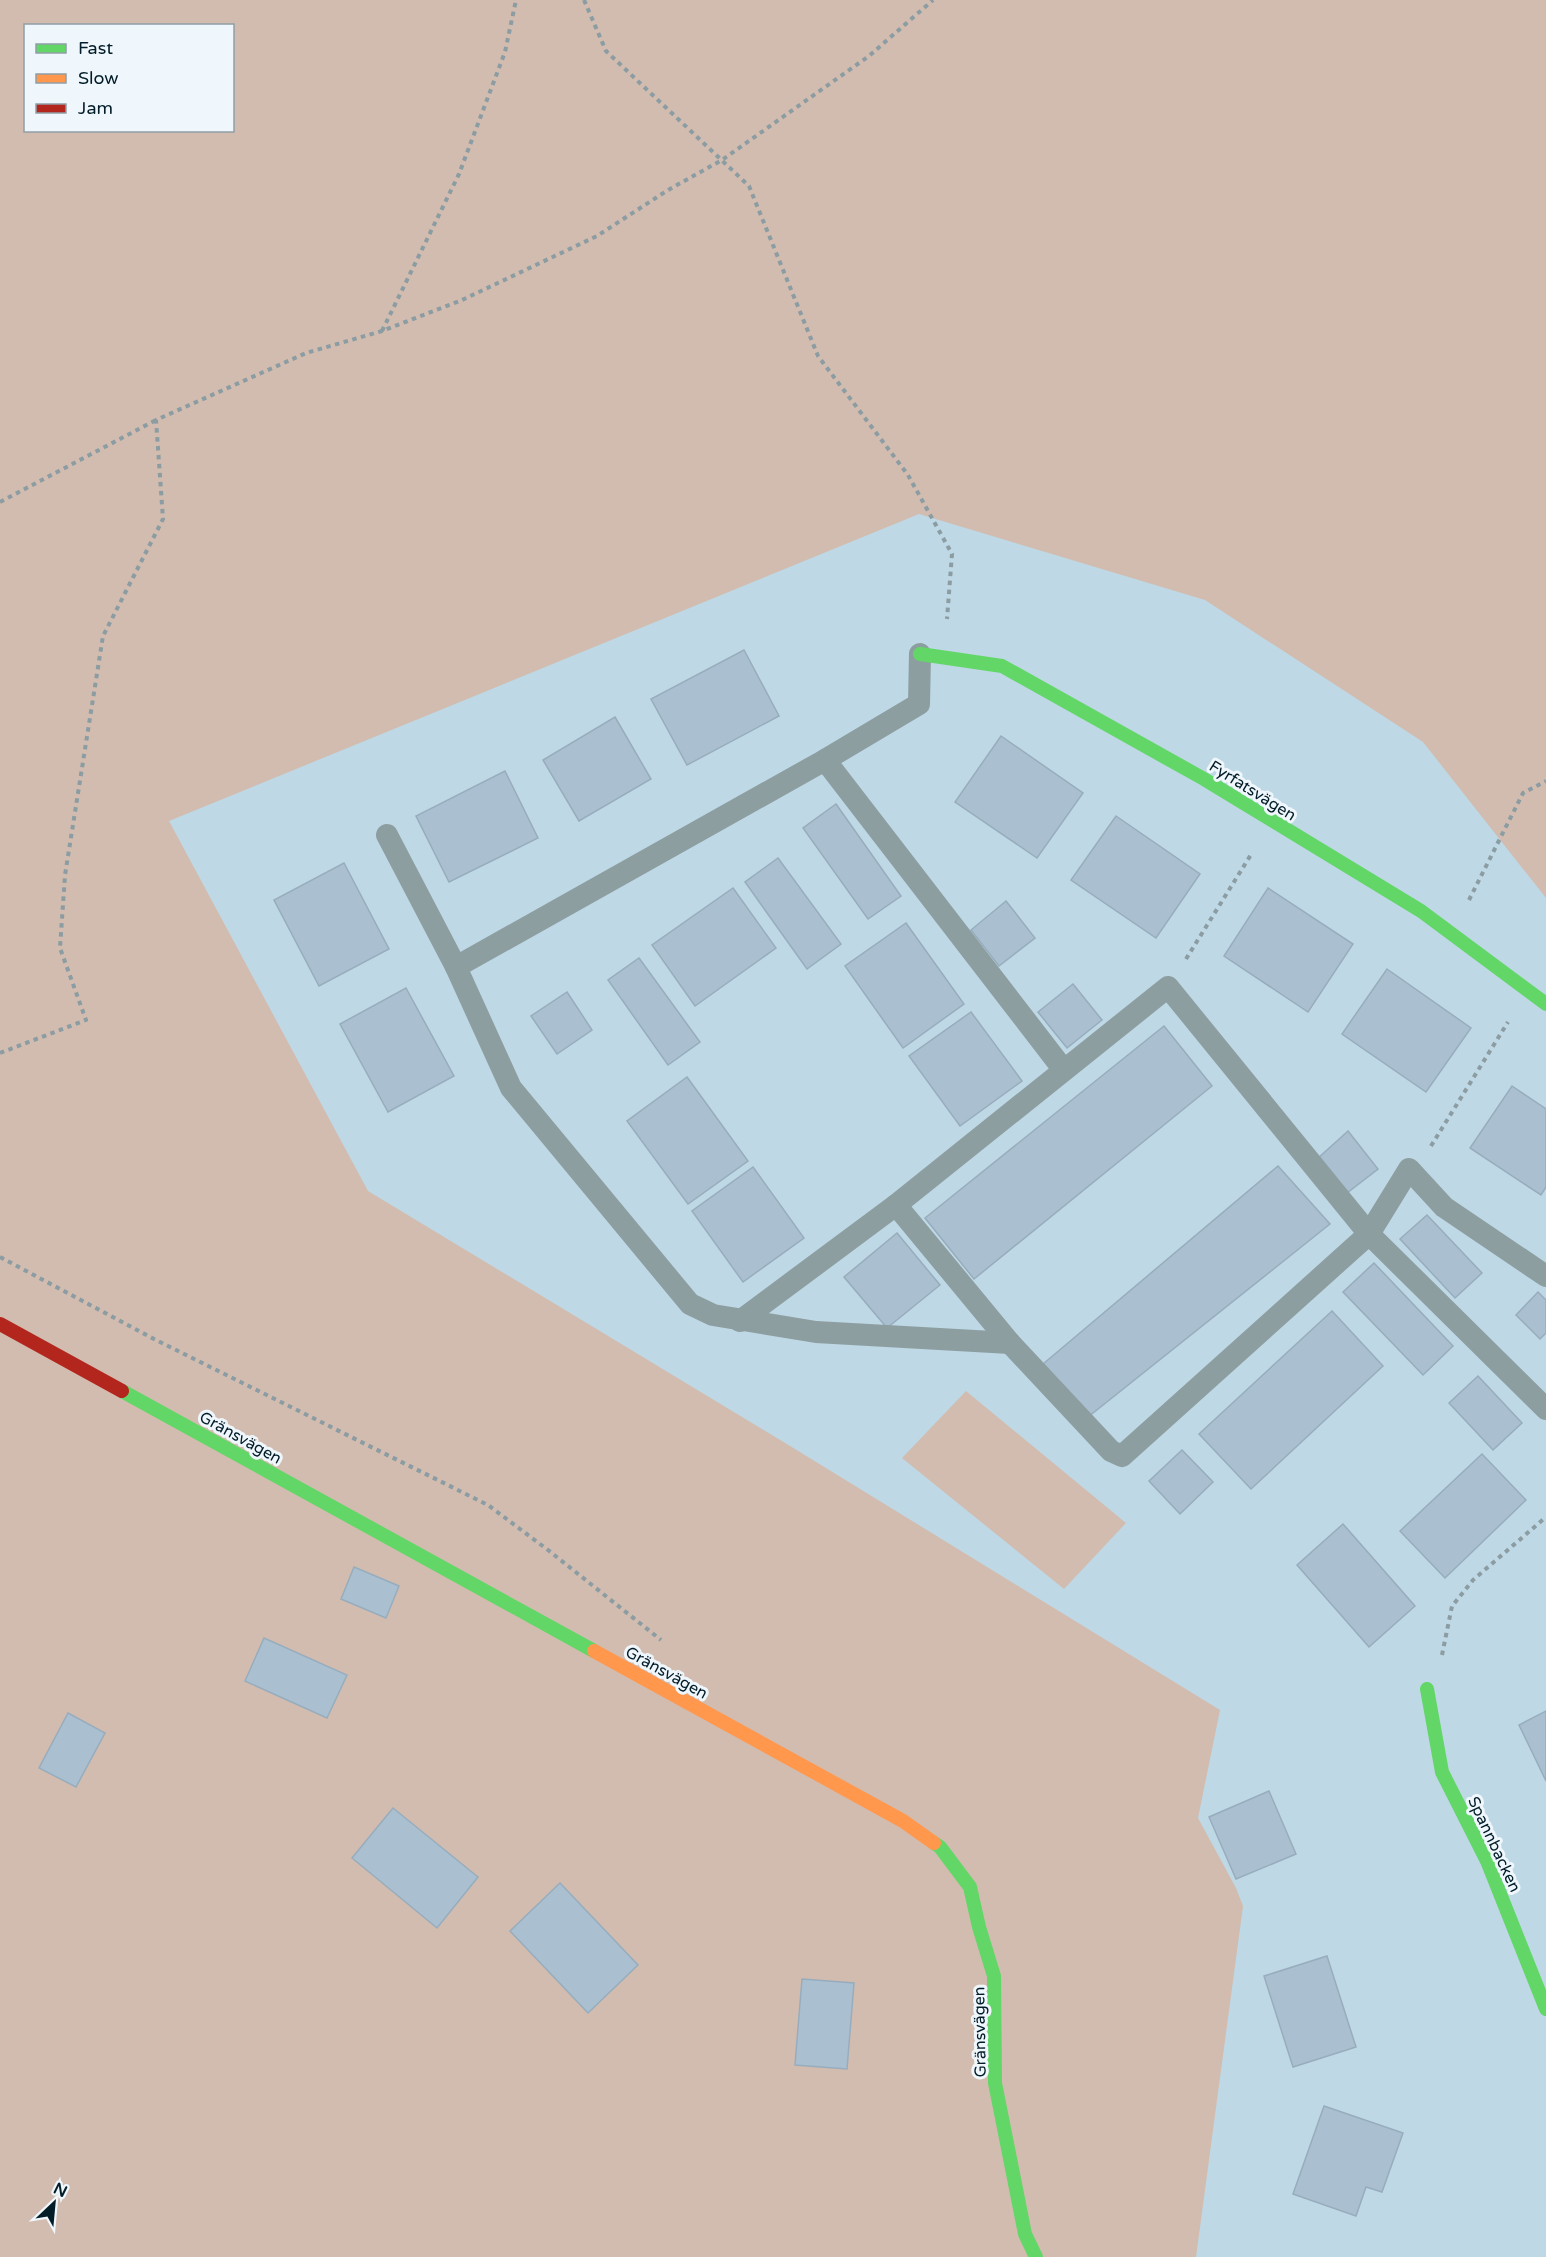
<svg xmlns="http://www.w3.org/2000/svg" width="1546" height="2257" font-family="'Varela Round',sans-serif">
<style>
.green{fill:#d2bcaf;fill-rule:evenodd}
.building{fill:#aac0d1;stroke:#97adbd;stroke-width:1.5}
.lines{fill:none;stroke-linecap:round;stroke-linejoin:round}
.path{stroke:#8b9ca2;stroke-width:4;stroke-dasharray:4.5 4.5;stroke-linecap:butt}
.lane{stroke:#8c9ea0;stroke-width:22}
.fast{stroke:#63d668;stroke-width:14}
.slow{stroke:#ff974d;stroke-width:14}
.jam{stroke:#b3261e;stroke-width:14}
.labels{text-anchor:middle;stroke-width:6;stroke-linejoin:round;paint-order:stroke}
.street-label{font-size:16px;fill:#021c28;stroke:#eff7fc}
</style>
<rect width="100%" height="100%" fill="#bed8e5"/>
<g class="green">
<path d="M0 0H1546V898L1423 742 1205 600 919 514 169 821 368 1191 795 1449 1220 1710 1198 1818 1236 1888 1243 1906 1196 2257H0ZM26 26H232V130H26Z"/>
<polygon points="966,1391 1126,1523 1064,1589 902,1458"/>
</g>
<g class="building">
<polygon points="744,650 779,716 687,765 651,699"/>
<polygon points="615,717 651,779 579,821 543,760"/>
<polygon points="1001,736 1083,793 1037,858 955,802"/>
<polygon points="505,771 538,838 449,882 416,816"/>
<polygon points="836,804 901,896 868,919 803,828"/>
<polygon points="1116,816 1200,874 1156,938 1071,880"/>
<polygon points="778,858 841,944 807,969 745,882"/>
<polygon points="344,863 389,949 319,986 274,900"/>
<polygon points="733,888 776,948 695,1006 652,945"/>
<polygon points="1268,888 1353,944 1308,1012 1224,956"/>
<polygon points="1006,901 1035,938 999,966 971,930"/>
<polygon points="906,923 964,1004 903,1048 845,966"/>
<polygon points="639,958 700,1042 668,1065 608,980"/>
<polygon points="1387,969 1471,1028 1426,1092 1342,1034"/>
<polygon points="1073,984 1102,1020 1067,1048 1038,1012"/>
<polygon points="406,988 454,1076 388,1112 340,1024"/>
<polygon points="567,992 592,1030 557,1054 531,1016"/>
<polygon points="971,1012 1022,1081 960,1126 909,1056"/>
<polygon points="1164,1026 1212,1086 974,1279 925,1218"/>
<polygon points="687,1077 748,1161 688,1204 627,1121"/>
<polygon points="1512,1086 1546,1109 1546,1187 1541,1195 1470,1148"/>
<polygon points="1348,1131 1378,1169 1347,1193 1317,1159"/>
<polygon points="1278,1166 1330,1224 1088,1417 1043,1364"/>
<polygon points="753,1167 804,1238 743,1282 692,1211"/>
<polygon points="1427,1215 1482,1273 1455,1298 1400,1239"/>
<polygon points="897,1233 940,1285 887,1328 844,1277"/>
<polygon points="1374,1263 1453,1346 1423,1375 1343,1292"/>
<polygon points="1538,1292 1546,1300 1546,1333 1540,1339 1516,1315"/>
<polygon points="1332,1311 1383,1366 1251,1489 1199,1434"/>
<polygon points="1478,1376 1522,1423 1493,1450 1449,1403"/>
<polygon points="1182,1450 1213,1482 1180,1514 1149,1481"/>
<polygon points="1482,1454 1526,1500 1445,1578 1400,1531"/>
<polygon points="1343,1524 1415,1606 1369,1647 1297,1565"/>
<polygon points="354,1567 399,1586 386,1618 341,1599"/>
<polygon points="264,1638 347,1675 327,1718 245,1681"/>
<polygon points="1546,1711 1546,1781 1519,1725"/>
<polygon points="68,1713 105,1733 76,1787 39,1768"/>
<polygon points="1269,1791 1296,1854 1236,1879 1209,1817"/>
<polygon points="393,1808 478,1877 437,1928 352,1858"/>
<polygon points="560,1883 638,1965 588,2013 510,1931"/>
<polygon points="1327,1956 1356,2047 1293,2067 1264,1976"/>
<polygon points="802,1979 854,1983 847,2069 795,2065"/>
<polygon points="1324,2106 1403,2133 1382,2192 1366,2187 1356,2216 1293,2194"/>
</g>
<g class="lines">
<g class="path">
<polyline points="584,0 606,51 749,186 818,356 908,475 952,554 947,619"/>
<polyline points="382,331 459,174 505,52 516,0"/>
<polyline points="0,502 156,420"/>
<polyline points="1469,900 1523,793 1546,781"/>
<polyline points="1186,959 1252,853"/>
<polyline points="0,1053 86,1020 60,948 65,875 103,636 163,519 156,420 306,353 382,331 462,300 597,236 668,190 722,160 869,56 933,0"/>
<polyline points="1431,1146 1508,1022"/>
<polyline points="0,1257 154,1339 488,1505 548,1550 661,1640"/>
<polyline points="1442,1655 1452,1606 1473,1580 1546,1517"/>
</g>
<g class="lane">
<polyline points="825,760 1063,1069"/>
<polyline points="387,835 456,967 511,1088 690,1304 713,1315 816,1332 1010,1343"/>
<polyline points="456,967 825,760 919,704 920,654"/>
<polyline points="896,1205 1010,1343 1111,1451 1122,1456 1369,1234 1409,1169 1444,1207 1546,1276"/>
<polyline points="740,1321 896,1205 1168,987 1369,1234 1546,1409"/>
</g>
<g class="fast">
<polyline points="920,654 1002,666 1204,779 1421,911 1546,1004"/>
<polyline points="122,1391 594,1651"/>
<polyline points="1427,1689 1442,1772 1487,1861 1546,2009"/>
<polyline points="934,1843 940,1847 970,1887 979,1927 994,1976 995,2083 1025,2234 1036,2257"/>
</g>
<polyline class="slow" points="594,1651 903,1821 934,1843"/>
<polyline class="jam" points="0,1324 122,1391"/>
</g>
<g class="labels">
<g class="street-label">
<text transform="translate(1253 790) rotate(32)" y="6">Fyrfatsvägen</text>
<text transform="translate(241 1437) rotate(29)" y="6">Gränsvägen</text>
<text transform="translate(667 1672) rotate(29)" y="6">Gränsvägen</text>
<text transform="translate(1495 1844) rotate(65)" y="6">Spannbacken</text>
<text transform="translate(979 2032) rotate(-91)" y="6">Gränsvägen</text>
</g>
</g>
<rect x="24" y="24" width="210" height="108" fill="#eff7fc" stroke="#909fa7" stroke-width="1.5"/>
<rect x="36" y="44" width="30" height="9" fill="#63d668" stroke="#909fa7" stroke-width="1.5"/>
<text x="78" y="54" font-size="18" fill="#021c28">Fast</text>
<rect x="36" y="74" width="30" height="9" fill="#ff974d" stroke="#909fa7" stroke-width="1.5"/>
<text x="78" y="84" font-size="18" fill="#021c28">Slow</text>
<rect x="36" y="104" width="30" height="9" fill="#b3261e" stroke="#909fa7" stroke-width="1.5"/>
<text x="78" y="114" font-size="18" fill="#021c28">Jam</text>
<g transform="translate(54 2203) rotate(26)" stroke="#eff7fc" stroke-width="4.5" paint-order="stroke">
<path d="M0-4.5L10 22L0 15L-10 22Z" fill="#021c28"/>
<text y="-9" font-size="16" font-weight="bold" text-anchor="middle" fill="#021c28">N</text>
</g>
</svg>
